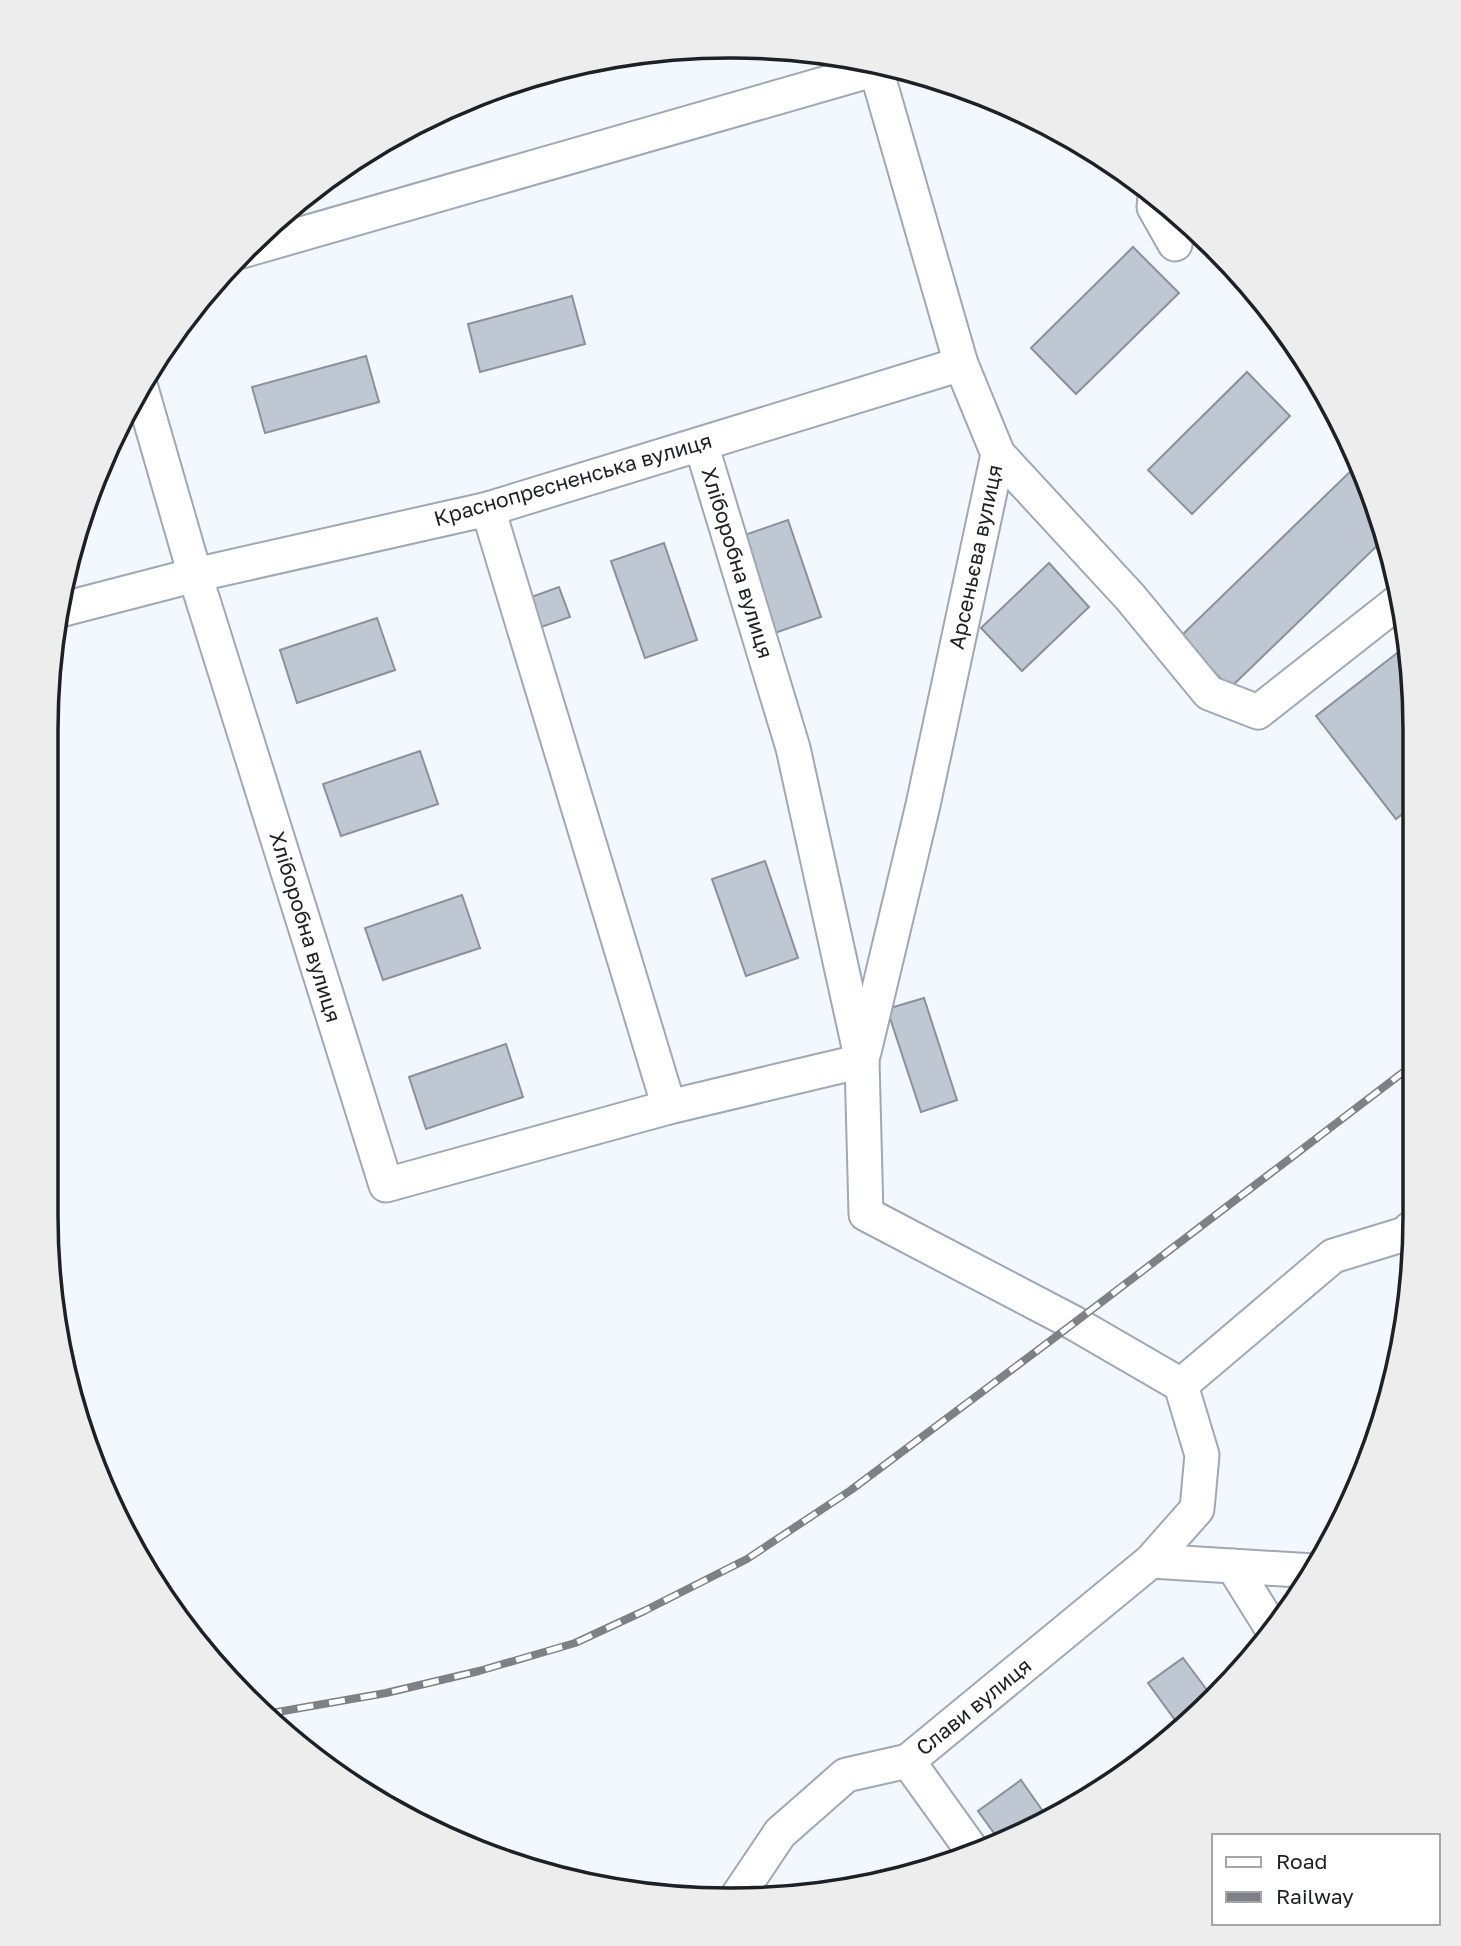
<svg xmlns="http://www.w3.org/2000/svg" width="1461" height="1946" font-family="'Golos Text',sans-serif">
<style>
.building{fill:#bec7d2;stroke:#88919c;stroke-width:2}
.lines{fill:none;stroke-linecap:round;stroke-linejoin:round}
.minor-casing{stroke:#9fa8b3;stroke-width:37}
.minor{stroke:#fff;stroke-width:33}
.rail-casing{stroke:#7d8186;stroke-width:8}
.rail{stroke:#fff;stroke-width:5;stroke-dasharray:16;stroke-linecap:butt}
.labels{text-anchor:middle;stroke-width:5;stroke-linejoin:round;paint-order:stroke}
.street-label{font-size:21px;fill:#1d2024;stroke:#fff}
.rim{fill:none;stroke:#1d2024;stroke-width:3.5}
</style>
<rect width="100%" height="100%" fill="#f2f8fe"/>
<g class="building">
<polygon points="1133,247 1179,293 1076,394 1031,348"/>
<polygon points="572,296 585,344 480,372 468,324"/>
<polygon points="366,356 379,402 265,433 252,387"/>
<polygon points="1247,372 1290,416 1192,514 1148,470"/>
<polygon points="1360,462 1364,469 1383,540 1230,688 1180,637"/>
<polygon points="788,520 821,617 769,635 736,538"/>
<polygon points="664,543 697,640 645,658 611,561"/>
<polygon points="1049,563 1089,607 1022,671 981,628"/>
<polygon points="559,587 570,617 530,631 520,601"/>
<polygon points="377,618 395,670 297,703 280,650"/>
<polygon points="1410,643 1410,808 1396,819 1316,716"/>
<polygon points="420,751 438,804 341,836 323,784"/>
<polygon points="765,861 798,958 746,976 712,879"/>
<polygon points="462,895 480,948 383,980 365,928"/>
<polygon points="924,998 957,1100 921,1112 887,1009"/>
<polygon points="506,1044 523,1097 426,1129 409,1077"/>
<polygon points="1183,1658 1213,1698 1178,1724 1148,1683"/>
<polygon points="1021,1780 1047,1817 999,1840 978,1811"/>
</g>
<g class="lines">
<defs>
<g id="minor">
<polyline points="1155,197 1154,207 1175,244"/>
<polyline points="242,251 876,69"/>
<polyline points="141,388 195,575 386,1185 669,1107 862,1061"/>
<polyline points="701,444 793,748 862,1061 866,1214 1074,1323 1181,1385 1202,1455 1197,1509 1151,1561 908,1761 846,1775 780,1833 737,1897"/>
<polyline points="998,454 1130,597 1209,693 1258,712 1399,601"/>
<polyline points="488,509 669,1107"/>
<polyline points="60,610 195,575 488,509 961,364"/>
<polyline points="864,1052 923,805 998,454 961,364 874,62"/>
<polyline points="1181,1385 1333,1256 1408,1233 1410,1229"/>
<polyline points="1151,1561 1314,1571"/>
<polyline points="1233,1566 1271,1627"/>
<polyline points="908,1761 974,1853"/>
</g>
</defs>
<use href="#minor" class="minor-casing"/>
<use href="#minor" class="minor"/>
<defs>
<polyline id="rail" points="266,1714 386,1693 479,1671 575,1643 644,1611 747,1559 851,1490 1074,1323 1410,1067"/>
</defs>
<use href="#rail" class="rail-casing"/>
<use href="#rail" class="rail"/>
</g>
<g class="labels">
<g class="street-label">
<text transform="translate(573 480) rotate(-16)" y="7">Краснопресненська вулиця</text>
<text transform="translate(976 557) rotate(-78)" y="7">Арсеньєва вулиця</text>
<text transform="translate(737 563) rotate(73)" y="7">Хліборобна вулиця</text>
<text transform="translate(305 927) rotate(73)" y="7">Хліборобна вулиця</text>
<text transform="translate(974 1707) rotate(-39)" y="7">Слави вулиця</text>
</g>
</g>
<path d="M0 0H1461V1946H0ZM730 58H731A672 672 0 0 1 1403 730V1216A672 672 0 0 1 731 1888H730A672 672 0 0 1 58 1216V730A672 672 0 0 1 730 58Z" fill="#ededed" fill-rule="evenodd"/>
<path class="rim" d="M730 58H731A672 672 0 0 1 1403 730V1216A672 672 0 0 1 731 1888H730A672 672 0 0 1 58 1216V730A672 672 0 0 1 730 58Z"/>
<rect x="1212" y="1834" width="228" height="91" fill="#ffffff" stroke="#a5a6a7" stroke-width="2"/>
<rect x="1226" y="1857" width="35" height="10" fill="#ffffff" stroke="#a5a6a7" stroke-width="2"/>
<text x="1276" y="1869" font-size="21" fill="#1d2024">Road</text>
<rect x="1226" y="1892" width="35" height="10" fill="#7d8186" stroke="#a5a6a7" stroke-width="2"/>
<text x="1276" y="1904" font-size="21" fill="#1d2024">Railway</text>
</svg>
